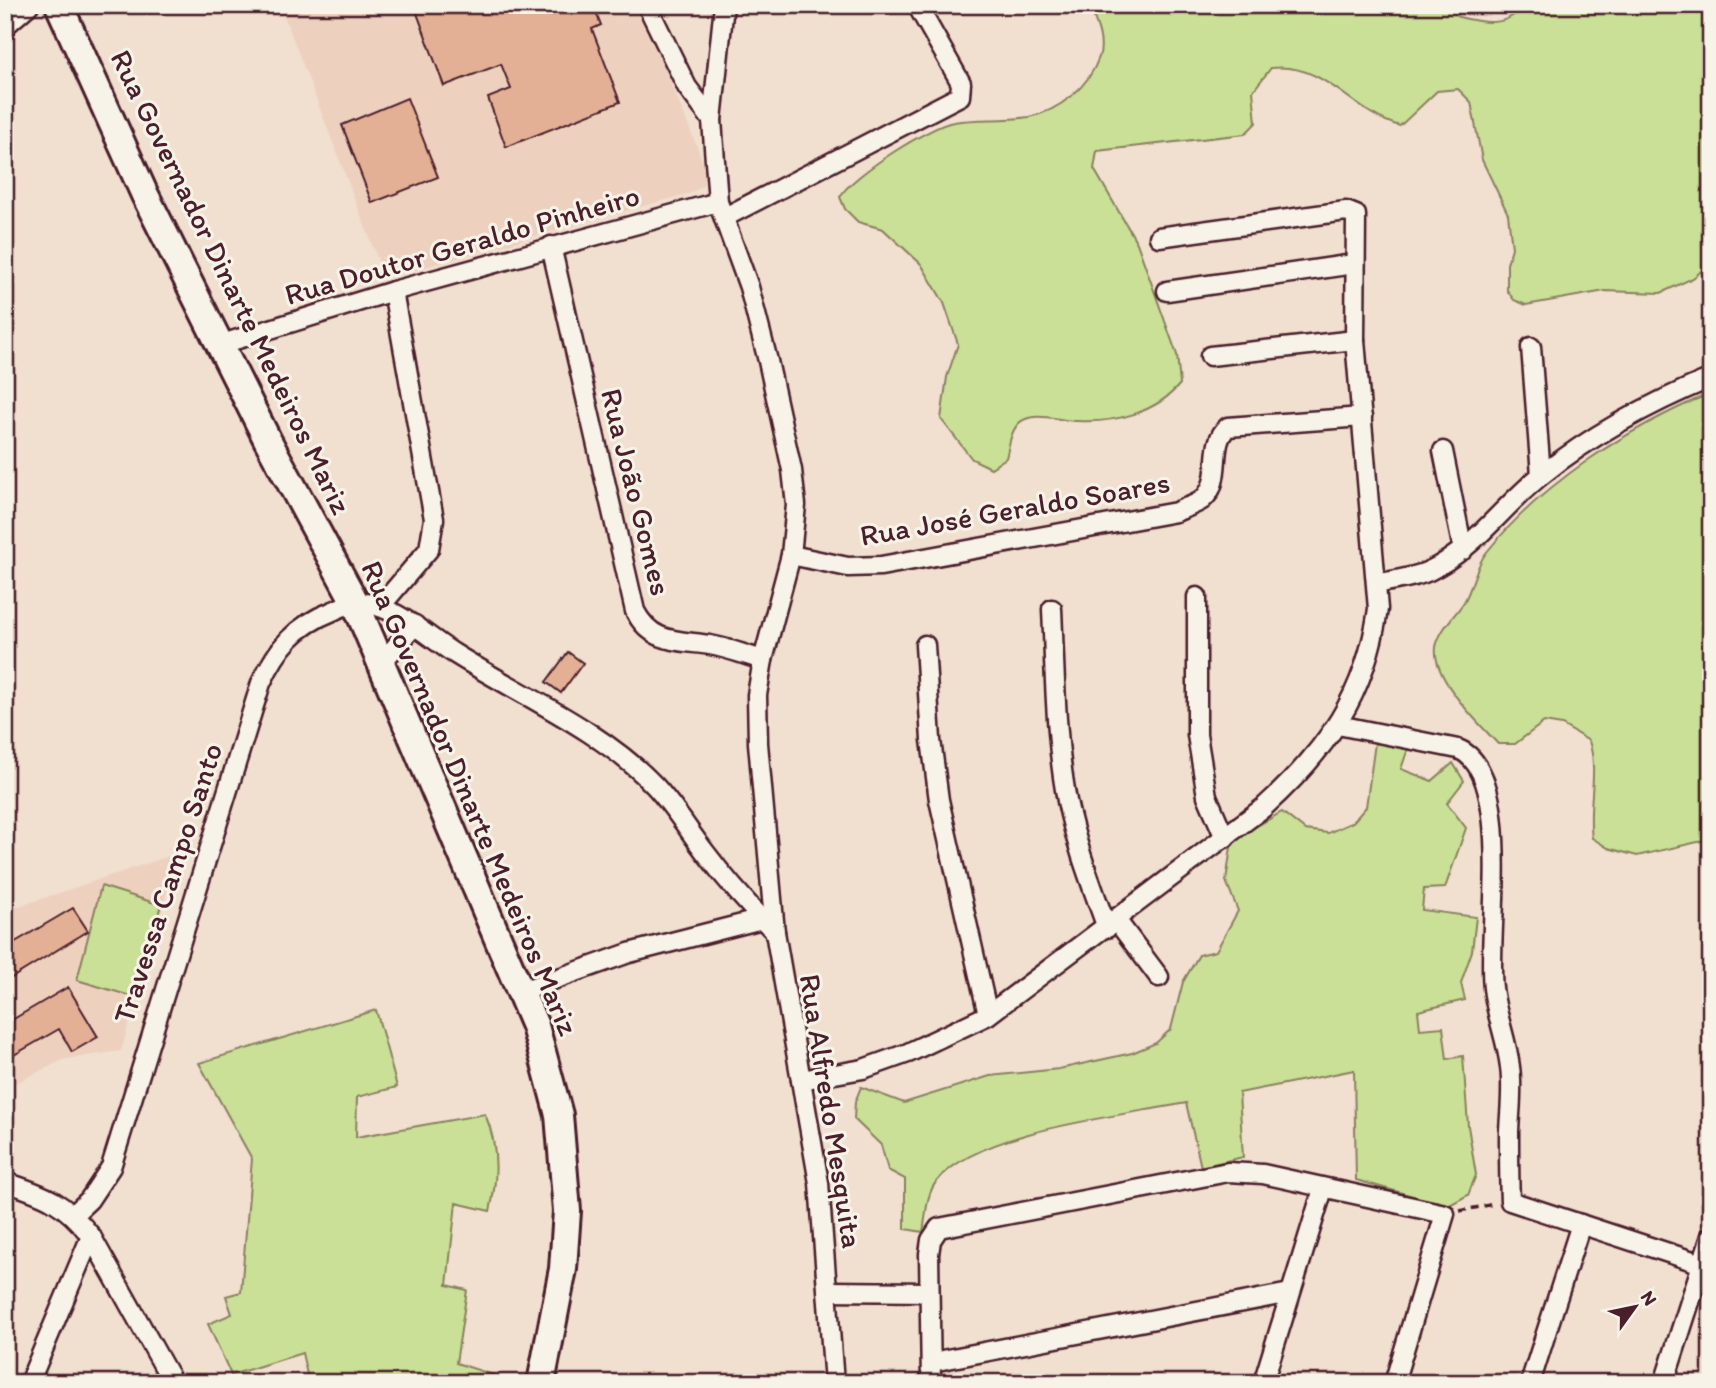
<svg xmlns="http://www.w3.org/2000/svg" width="1716" height="1388" font-family="Itim,sans-serif">
<style>
.built{fill:#edd1be}
.green{fill:#c9e096;stroke:#8a8060;stroke-width:2}
.building{fill:#e3b096;stroke:#4a1f2b;stroke-width:2}
.lines{fill:none;stroke-linecap:round;stroke-linejoin:round}
.minor-casing{stroke:#4a1f2b;stroke-width:23}
.secondary-casing{stroke:#4a1f2b;stroke-width:32}
.path{stroke:#4a1f2b;stroke-width:3.5;stroke-dasharray:7 5;stroke-linecap:butt}
.minor{stroke:#f7f3e8;stroke-width:18}
.secondary{stroke:#f7f3e8;stroke-width:26}
.labels{text-anchor:middle;stroke-width:6;stroke-linejoin:round;paint-order:stroke}
.street-label{font-size:30px;fill:#4a1f2b;stroke:#f7f3e8}
</style>
<rect width="100%" height="100%" fill="#f1dfcf"/>
<filter id="ink" filterUnits="userSpaceOnUse"><feTurbulence type="fractalNoise" baseFrequency=".0143" numOctaves="2"/><feDisplacementMap in="SourceGraphic" scale="14" xChannelSelector="R" yChannelSelector="G"/><feConvolveMatrix kernelMatrix="1 2 1 2 8 2 1 2 1" color-interpolation-filters="sRGB"/></filter>
<g filter="url(#ink)">
<g class="built">
<polygon points="280,5 639,5 700,154 705,172 704,185 691,193 385,278"/>
<polygon points="178,853 121,1051 65,1059 5,1088 5,911"/>
</g>
<g class="green">
<path d="M1089 5H1450L1459 17C1483 23 1507 28 1524 5H1711V263L1693 278 1661 293 1605 291 1526 305 1514 300 1507 290V264L1512 248 1508 214 1482 160 1471 102 1458 89 1437 91 1400 126C1351 113 1327 62 1271 68L1253 91 1256 123 1245 134 1097 151 1094 169 1137 243 1177 355 1180 384C1156 413 1115 423 1077 421 1060 421 1033 410 1019 423 1010 432 1009 447 1006 458L991 468 972 459 941 419 947 377 958 344 944 303 921 264 883 229 858 222 845 209 840 197C851 176 931 125 954 122 978 118 1004 121 1029 117 1059 111 1089 87 1099 57 1105 41 1095 20 1089 5Z"/>
<path d="M1711 393V732L1708 744 1711 748V839L1637 856 1608 848 1592 838C1587 805 1599 772 1589 741L1562 725 1544 722 1515 744H1498C1479 723 1432 679 1436 647 1439 630 1455 616 1464 602 1473 587 1475 567 1486 553 1543 482 1628 428 1711 393Z"/>
<path d="M1375 743 1409 746 1401 769 1432 781 1453 763 1464 781 1447 803 1466 828 1445 888 1424 889 1422 910 1476 917 1472 951 1461 983 1465 1000 1418 1011 1420 1029 1443 1027 1447 1059 1463 1056 1468 1126 1476 1175 1468 1195 1448 1206 1356 1180 1354 1070 1239 1093 1243 1157 1201 1167 1186 1103C1121 1116 979 1130 937 1181 926 1193 926 1217 923 1232L905 1229V1179L888 1170 881 1145 854 1119 855 1102 861 1087 904 1103 990 1076 1059 1069 1132 1053 1156 1043 1171 1029 1183 982 1199 955 1216 951 1238 911 1226 881 1232 840 1282 812 1305 830 1328 833 1353 822 1366 807Z"/>
<polygon points="101,886 161,905 134,997 77,980"/>
<path d="M376 1010 397 1087 357 1097 356 1137 485 1114C499 1146 498 1178 490 1211L456 1203 447 1285 467 1290 456 1363 519 1383H309L302 1353 231 1375 208 1324 232 1314 226 1296 241 1292 252 1159 199 1063Z"/>
</g>
<g class="building">
<polygon points="414,5 593,5 601,25 592,29 620,102 506,147 488,98 511,89 501,64 444,86"/>
<polygon points="407,98 438,177 372,203 342,125"/>
<polygon points="568,652 583,663 561,693 546,682"/>
<polygon points="73,908 88,931 5,982 5,948"/>
<polygon points="68,987 98,1037 72,1052 59,1029 5,1060 5,1024"/>
</g>
<g class="lines">
<defs>
<g id="minor">
<polyline points="647,5 687,87 712,120"/>
<polyline points="724,5 712,120 718,202 749,287 768,361 792,470 796,505 791,555 763,660 757,695 758,743 775,932 819,1183 834,1383"/>
<polyline points="5,26 29,5"/>
<polyline points="725,217 960,96 961,83 917,5"/>
<path d="M551 246 635 611C652 644 677 640 710 645 728 648 745 655 763 660"/>
<polyline points="1167,291 1354,264"/>
<polyline points="222,344 393,291 718,202"/>
<polyline points="1531,347 1541,475"/>
<polyline points="1210,356 1355,340"/>
<polyline points="1443,451 1463,550"/>
<path d="M791 555 848 567 881 566 1176 512C1184 508 1195 505 1202 500 1225 481 1207 444 1228 427L1362 417"/>
<path d="M1377 584C1393 580 1414 578 1429 571 1475 549 1504 504 1543 474 1594 433 1651 403 1711 378"/>
<polyline points="1197,597 1197,735 1207,796 1225,838"/>
<polyline points="380,607 429,549 434,519 393,291"/>
<path d="M1052 609C1055 672 1055 738 1067 801 1076 845 1092 886 1107 928"/>
<polyline points="925,645 931,740 939,800 988,1015"/>
<polyline points="383,661 415,625"/>
<path d="M1338 725 1458 749C1516 772 1486 937 1493 988 1496 1015 1507 1040 1510 1067 1513 1088 1510 1110 1509 1131 1509 1154 1509 1178 1510 1201L1702 1264"/>
<polyline points="1117,921 1159,977"/>
<polyline points="522,991 629,953 762,919"/>
<path d="M801 1080 863 1069 908 1053 988 1015 1263 808C1326 751 1366 695 1378 609L1355 340 1356 215 1346 211 1159 237"/>
<path d="M5 1182C46 1195 64 1202 91 1236L173 1383"/>
<path d="M74 1214 89 1200 111 1167 261 683C278 647 295 626 333 611 340 608 350 602 358 602 395 605 425 635 455 654 517 693 603 731 654 785 673 805 688 830 705 852 726 880 750 907 775 932"/>
<polyline points="828,1291 929,1292"/>
<polyline points="932,1362 1290,1293"/>
<polyline points="29,1383 91,1236"/>
<polyline points="931,1383 929,1254 931,1240 939,1228 1228,1172 1263,1174 1445,1214 1394,1383"/>
<polyline points="1263,1383 1323,1189"/>
<polyline points="1530,1383 1581,1224"/>
<polyline points="1664,1383 1711,1236"/>
</g>
<polyline id="secondary" points="59,5 144,193 268,441 355,602 535,1026 559,1115 567,1211 563,1269 541,1383"/>
</defs>
<use href="#minor" class="minor-casing"/>
<use href="#secondary" class="secondary-casing"/>
<polyline class="path" points="1460,1211 1494,1204"/>
<use href="#minor" class="minor"/>
<use href="#secondary" class="secondary"/>
</g>
</g>
<g class="labels">
<g class="street-label">
<text transform="translate(462 245) rotate(-16)" y="10">Rua Doutor Geraldo Pinheiro</text>
<text transform="translate(231 282) rotate(64)" y="10">Rua Governador Dinarte Medeiros Mariz</text>
<text transform="translate(636 492) rotate(76)" y="10">Rua João Gomes</text>
<text transform="translate(1015 509) rotate(-10)" y="10">Rua José Geraldo Soares</text>
<text transform="translate(470 798) rotate(67)" y="10">Rua Governador Dinarte Medeiros Mariz</text>
<text transform="translate(168 883) rotate(-72)" y="10">Travessa Campo Santo</text>
<text transform="translate(831 1111) rotate(81)" y="10">Rua Alfredo Mesquita</text>
</g>
</g>
<rect width="1716" height="1388" fill="none" stroke="#f7f3e8" stroke-width="28"/>
<rect x="14" y="14" width="1688" height="1360" fill="none" stroke="#4a1f2b" stroke-width="2.5" filter="url(#ink)"/>
<g transform="translate(1635 1307) rotate(57)" stroke="#f7f3e8" stroke-width="5" paint-order="stroke">
<path d="M0-5L12 26L0 18L-12 26Z" fill="#4a1f2b"/>
<text y="-10" font-size="19" font-weight="bold" text-anchor="middle" fill="#4a1f2b">N</text>
</g>
</svg>
